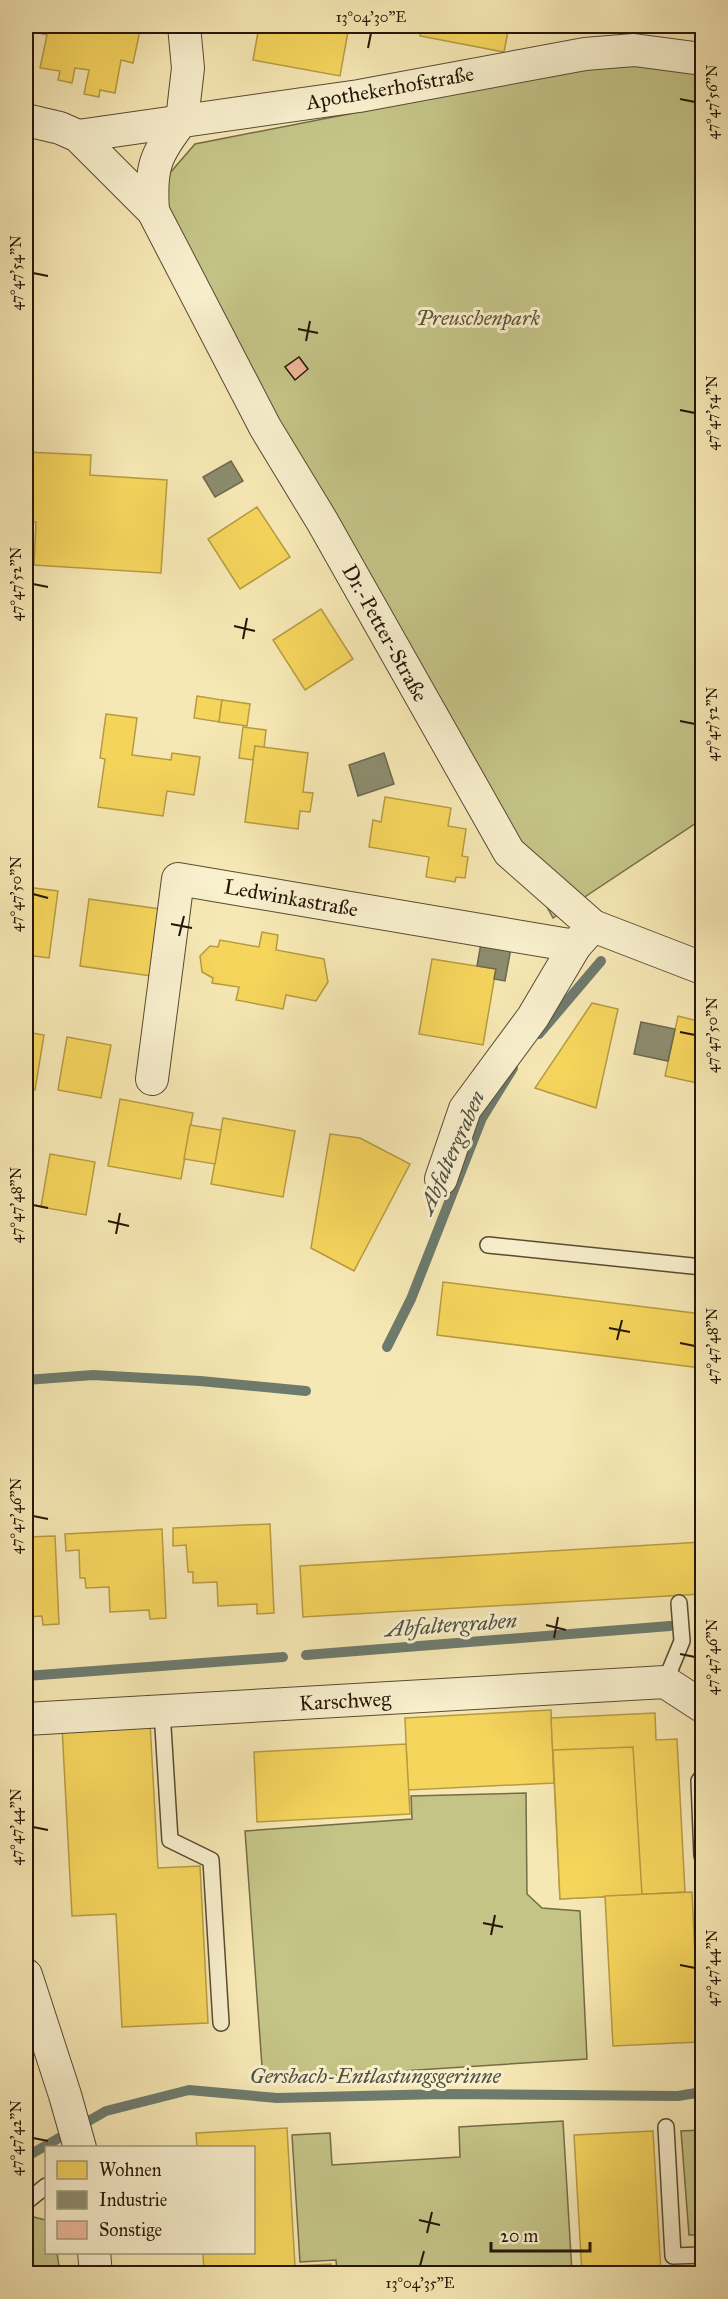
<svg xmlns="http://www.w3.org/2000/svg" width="728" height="2299" font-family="'IM FELL Great Primer',serif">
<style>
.green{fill:#c4c487;stroke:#746c47;stroke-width:1.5}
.homes{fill:#f6d55c;stroke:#b79b42;stroke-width:1.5}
.industry{fill:#8c8c6e;stroke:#6d684f;stroke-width:1.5}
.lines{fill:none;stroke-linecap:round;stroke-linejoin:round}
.stream{stroke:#6d7b6e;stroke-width:10}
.building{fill:#edb79a;stroke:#251507;stroke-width:1.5}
.service-casing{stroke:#594a32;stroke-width:18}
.minor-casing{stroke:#594a32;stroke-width:34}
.service{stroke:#f9f0ce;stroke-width:15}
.minor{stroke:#f9f0ce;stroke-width:32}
.ticks{fill:none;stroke:#251507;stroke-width:2}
.labels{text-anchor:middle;stroke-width:6;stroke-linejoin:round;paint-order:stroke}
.street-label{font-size:21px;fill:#251507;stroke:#f9f0ce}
.park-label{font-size:21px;font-style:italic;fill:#5d5234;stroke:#f9f0ce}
.water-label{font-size:22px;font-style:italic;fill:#4f5043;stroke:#f9f0ce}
.neatline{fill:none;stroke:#251507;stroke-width:2}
.ticks-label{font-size:15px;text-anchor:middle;fill:#251507}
</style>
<rect width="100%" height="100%" fill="#f6e8b4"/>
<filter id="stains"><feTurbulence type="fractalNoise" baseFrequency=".00333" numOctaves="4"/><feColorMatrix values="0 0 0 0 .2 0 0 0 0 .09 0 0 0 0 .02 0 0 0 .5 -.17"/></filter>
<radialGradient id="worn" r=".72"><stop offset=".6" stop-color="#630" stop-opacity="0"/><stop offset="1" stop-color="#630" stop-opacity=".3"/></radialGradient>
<g class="green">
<polygon points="530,62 702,68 702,819 553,918 330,508 164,226 162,182 195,144 410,102"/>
<polygon points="526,1793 527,1894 542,1908 580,1911 587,2059 263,2080 245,1831 412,1819 411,1796"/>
<polygon points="563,2121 572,2273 337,2274 336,2260 300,2262 292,2135 330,2133 332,2165 460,2157 459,2127"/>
<polygon points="702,2130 702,2235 689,2235 681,2131"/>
<polygon points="34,2217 46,2220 46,2252 57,2253 60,2273 26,2273 26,2219"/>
</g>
<g class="homes">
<polygon points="35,26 141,26 133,63 121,60 115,93 100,90 99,97 84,94 89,70 75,68 72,83 58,80 60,71 40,68 47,35 34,32"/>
<polygon points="259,26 349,26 340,76 253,60"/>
<polygon points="422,26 509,26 504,52 420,36"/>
<polygon points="26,452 91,455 90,475 167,480 161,573 34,565 36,522 26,522"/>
<polygon points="257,507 290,557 240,589 208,539"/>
<polygon points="321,609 353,659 305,690 273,640"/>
<polygon points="197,696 222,700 219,722 194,718"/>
<polygon points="222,700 250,704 247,726 219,722"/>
<polygon points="106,714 137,718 132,755 171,760 172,753 200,757 194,795 167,791 163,816 98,807 105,759 100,758"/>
<polygon points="243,727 266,730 264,748 255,746 253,760 239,758"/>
<polygon points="255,746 308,753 303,792 313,793 310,812 300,811 298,829 245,822"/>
<polygon points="385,797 451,808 448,826 466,829 462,856 468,857 465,878 456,877 455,882 426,877 429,857 369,847 373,820 381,822"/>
<polygon points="26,887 58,891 49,958 26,955"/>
<polygon points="89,899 160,909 151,976 80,966"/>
<polygon points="262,932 278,935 276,950 324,959 328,982 316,1001 286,995 283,1009 236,1000 239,987 212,983 213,978 202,972 200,956 210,946 218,947 220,940 259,947"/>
<polygon points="432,959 496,969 483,1045 419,1034"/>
<polygon points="592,1003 618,1009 596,1108 535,1088"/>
<polygon points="678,1016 702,1022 702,1084 665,1076"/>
<polygon points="26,1032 44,1035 35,1090 26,1089"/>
<polygon points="67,1037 111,1045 101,1098 58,1090"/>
<polygon points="120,1099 193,1113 181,1179 108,1166"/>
<polygon points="223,1118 295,1131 283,1197 211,1184"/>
<polygon points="190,1125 221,1130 215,1164 184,1159"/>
<polygon points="330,1134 360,1138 410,1164 354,1271 311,1248"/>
<polygon points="50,1154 95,1162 86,1215 41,1207"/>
<polygon points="443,1282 702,1314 702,1396 698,1395 701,1368 437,1335"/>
<polygon points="270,1524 274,1613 257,1614 257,1604 218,1606 217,1582 193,1583 193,1572 188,1572 186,1545 173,1546 173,1528"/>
<polygon points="162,1529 166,1618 150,1619 149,1610 110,1612 109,1587 86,1588 85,1578 80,1578 79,1550 66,1551 65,1534"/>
<polygon points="55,1536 59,1624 43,1625 42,1616 26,1617 26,1537"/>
<polygon points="702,1542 702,1594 303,1617 300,1566"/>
<polygon points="551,1710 554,1783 408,1790 405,1718"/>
<polygon points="655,1713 656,1740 677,1739 685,1892 560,1899 551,1718"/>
<polygon points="150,1722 158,1868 200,1866 208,2023 122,2027 116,1914 72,1916 62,1727"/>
<polygon points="406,1744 410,1814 257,1822 254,1752"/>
<polygon points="633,1747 642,1895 560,1899 553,1750"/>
<polygon points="692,1892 699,2042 613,2046 605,1896"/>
<polygon points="287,2128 295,2266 331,2264 332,2274 204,2274 203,2252 254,2252 254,2148 197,2148 196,2133"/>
<polygon points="653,2131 661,2274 582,2274 574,2135"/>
</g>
<g class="industry">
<polygon points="231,461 243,481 215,497 203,477"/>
<polygon points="384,753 394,784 358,796 349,765"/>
<polygon points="481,943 511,948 505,981 494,979 496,969 477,966"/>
<polygon points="641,1022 675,1029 668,1061 634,1054"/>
</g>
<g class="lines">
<g class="stream">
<polyline points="539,1034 601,961"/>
<polyline points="387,1347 411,1299 482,1118 513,1068"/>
<polyline points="26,1380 93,1375 200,1381 306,1391"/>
<polyline points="306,1655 670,1626"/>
<polyline points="26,1676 283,1657"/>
<polyline points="26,2157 106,2111 189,2090 277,2098 442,2094 678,2096 702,2092"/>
</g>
</g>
<polygon class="building" points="299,357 308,369 295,380 285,367"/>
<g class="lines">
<defs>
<g id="service">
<polyline points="488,1245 702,1267"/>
<polyline points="665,1682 682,1641 679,1603"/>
<polyline points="162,1711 170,1840 211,1860 221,2023"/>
<polyline points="702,1777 699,1781 702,1856"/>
<polyline points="666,2127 673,2256 702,2255"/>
<polyline points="26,2202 46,2186"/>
</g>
<g id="minor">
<polyline points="26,120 60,128 78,136 153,211 265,427 322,521 509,852 593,926 702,968"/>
<polyline points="182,120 188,68 184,26"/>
<polyline points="78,136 359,96 585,54 634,50 702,59"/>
<path d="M153 211C150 167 155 155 182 120"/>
<polyline points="152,1079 178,879 575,946 593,926"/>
<polyline points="441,1179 465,1109 533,1017 575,946"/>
<polyline points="26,1719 665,1682 702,1706"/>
<polyline points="26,1975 65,2095 80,2148"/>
<polyline points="94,2252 96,2274"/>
</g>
</defs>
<use href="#service" class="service-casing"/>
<use href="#minor" class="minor-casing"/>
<use href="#service" class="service"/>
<use href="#minor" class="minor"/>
</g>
<path class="ticks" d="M368 48 371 33M680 99 695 102M33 273 48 276M298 329 318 333M306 341 310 321M680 410 695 413M33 584 48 587M234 626 255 631M243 639 247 618M680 721 695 724M33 894 48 898M171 924 192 928M179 936 184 916M680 1032 695 1035M33 1205 48 1208M108 1221 129 1226M116 1234 120 1213M609 1328 630 1332M617 1340 622 1320M680 1343 695 1346M33 1516 48 1519M546 1625 566 1630M554 1638 558 1617M680 1654 695 1657M33 1827 48 1830M483 1923 503 1927M491 1935 495 1915M680 1965 695 1968M33 2138 48 2141M419 2220 440 2225M427 2233 432 2212M420 2266 424 2251"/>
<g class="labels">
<g class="street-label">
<text transform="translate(390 88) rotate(-10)" y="7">Apothekerhofstraße</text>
<text transform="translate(385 633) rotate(61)" y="7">Dr.-Petter-Straße</text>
<text transform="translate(291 898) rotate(10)" y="7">Ledwinkastraße</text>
<text transform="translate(345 1701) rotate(-3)" y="7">Karschweg</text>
</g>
<g class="park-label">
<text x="478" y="325">Preuschenpark</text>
</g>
<g class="water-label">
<text transform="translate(451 1152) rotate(-66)" y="8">Abfaltergraben</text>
<text transform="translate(451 1624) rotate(-4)" y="8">Abfaltergraben</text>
<text x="375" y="2083">Gersbach-Entlastungsgerinne</text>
</g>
</g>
<rect width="728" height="2299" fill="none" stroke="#f6e8b4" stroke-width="66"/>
<rect x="45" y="2146" width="210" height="108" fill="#f9f0ce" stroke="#a4987e" stroke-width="1.5"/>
<rect x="57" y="2161" width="30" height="18" fill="#f6d55c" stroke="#a4987e" stroke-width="1.5"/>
<text x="99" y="2176" font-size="18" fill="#251507">Wohnen</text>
<rect x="57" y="2191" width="30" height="18" fill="#8c8c6e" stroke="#a4987e" stroke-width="1.5"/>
<text x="99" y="2206" font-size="18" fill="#251507">Industrie</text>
<rect x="57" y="2221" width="30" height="18" fill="#edb79a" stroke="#a4987e" stroke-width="1.5"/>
<text x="99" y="2236" font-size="18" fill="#251507">Sonstige</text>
<path d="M491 2242v9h99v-9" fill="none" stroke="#251507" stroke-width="3"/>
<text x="500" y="2242" font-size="18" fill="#251507" stroke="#f9f0ce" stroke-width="4.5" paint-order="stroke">20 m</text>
<rect x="33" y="33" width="662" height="2233" class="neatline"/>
<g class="ticks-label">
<text x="371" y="22">13°04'30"E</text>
<text transform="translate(712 102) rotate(-90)" y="5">47°47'56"N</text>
<text transform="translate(16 273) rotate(-90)" y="5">47°47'54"N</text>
<text transform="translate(712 413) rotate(-90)" y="5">47°47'54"N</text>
<text transform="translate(16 584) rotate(-90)" y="5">47°47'52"N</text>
<text transform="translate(712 724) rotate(-90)" y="5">47°47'52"N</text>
<text transform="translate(16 894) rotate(-90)" y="5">47°47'50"N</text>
<text transform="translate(712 1035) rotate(-90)" y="5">47°47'50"N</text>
<text transform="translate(16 1205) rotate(-90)" y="5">47°47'48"N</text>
<text transform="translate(712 1346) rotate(-90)" y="5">47°47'48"N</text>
<text transform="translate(16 1516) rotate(-90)" y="5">47°47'46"N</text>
<text transform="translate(712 1657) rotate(-90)" y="5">47°47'46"N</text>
<text transform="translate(16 1827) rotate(-90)" y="5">47°47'44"N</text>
<text transform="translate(712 1968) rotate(-90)" y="5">47°47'44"N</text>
<text transform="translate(16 2138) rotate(-90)" y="5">47°47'42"N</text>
<text x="420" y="2288">13°04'35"E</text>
</g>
<rect width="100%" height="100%" filter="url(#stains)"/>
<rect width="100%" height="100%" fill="url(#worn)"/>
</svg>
